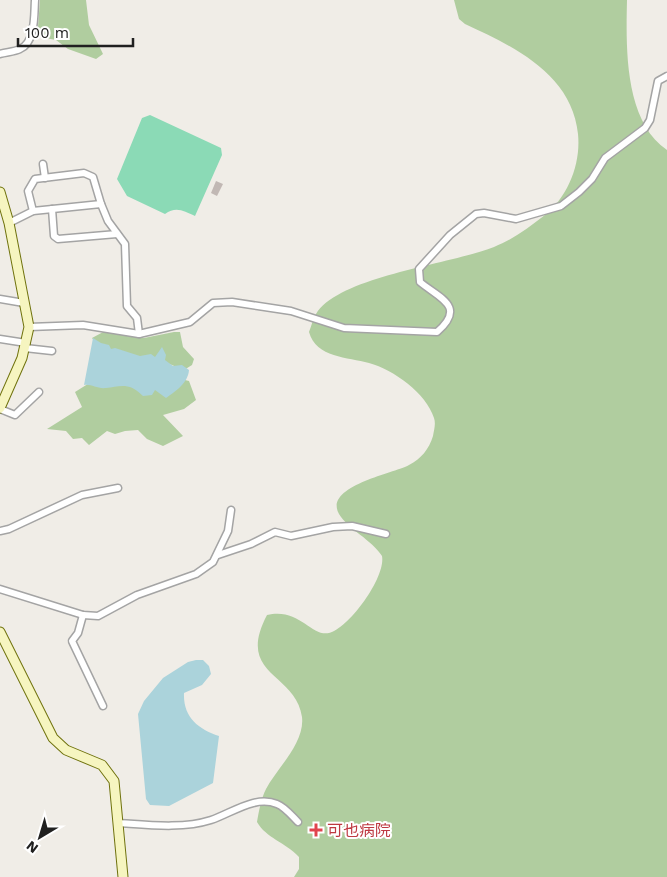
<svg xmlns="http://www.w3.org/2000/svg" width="667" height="877" font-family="'Work Sans','Noto Sans JP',sans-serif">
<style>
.forest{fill:#b0cd9f}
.pitch{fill:#8bdab6}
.water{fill:#abd3db}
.building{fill:#c1b8b4}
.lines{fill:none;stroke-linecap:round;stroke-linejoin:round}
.street-casing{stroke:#a4a4a4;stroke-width:9}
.secondary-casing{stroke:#6f720c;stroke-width:11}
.street{stroke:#fff;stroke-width:6}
.secondary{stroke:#f6f5c0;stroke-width:9}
.health-dot{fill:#e0444e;stroke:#fff;stroke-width:2}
.labels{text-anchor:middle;stroke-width:4;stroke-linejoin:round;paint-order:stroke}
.health-label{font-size:16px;fill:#be3a42;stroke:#fff;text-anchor:start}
</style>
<rect width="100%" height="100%" fill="#f0ede7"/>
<g class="forest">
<polygon points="40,0 86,0 89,25 103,54 96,59 68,49 56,40 40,37 38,27"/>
<path d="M454 0H627C626 47 624 121 667 150V877H294L299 869V857C285 842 266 838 257 822 259 811 261 799 266 789 277 768 305 743 302 717 296 672 235 676 267 615 298 607 312 637 329 633 349 628 386 577 382 556 372 540 348 529 339 514 323 486 395 473 409 465 421 459 429 449 433 436 434 430 436 424 434 418 426 393 394 370 369 363 348 357 316 358 309 332 311 327 313 319 316 314 339 276 452 264 494 247 514 239 528 228 545 215 568 196 581 164 578 134 572 74 513 46 465 24L459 19Z"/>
<path d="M105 331 144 338 174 332H180L183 347 194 359 192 365 184 370C174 366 164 361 154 359 137 355 102 354 92 338Z"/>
<polygon points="181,379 189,381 196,400 184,409 163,415 183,436 163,446 147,439 138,430 125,431 115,434 107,431 89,445 82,438 73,439 66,431 47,429 82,407 75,392 91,382"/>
</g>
<path class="pitch" d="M150 115 221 148 222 155 195 216C184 211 176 206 165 214L127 196 117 179 142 118Z"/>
<g class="water">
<path d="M93 338 101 343 109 345 111 349 115 348 140 356 151 354 155 357 162 347 166 355 165 360 173 366 182 365 189 370C188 383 176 391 166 398L155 390 152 395 143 396C130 382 120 386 106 388 97 389 92 384 84 385Z"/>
<path d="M196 660H203L209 666 211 674 202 685 184 693C183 717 198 729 219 736L213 783 169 806 150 805 146 799 138 714 144 701 163 678 188 662Z"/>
</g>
<polygon class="building" points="216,181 223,184 217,196 211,193"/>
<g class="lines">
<defs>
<g id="street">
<path d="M0 54C6 52 14 52 20 49 36 42 34 14 35 0"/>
<polyline points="43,164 45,178"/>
<polyline points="52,209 54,236 58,239 117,234"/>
<polyline points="33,211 28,191 35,179 84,173 93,177 101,204"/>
<polyline points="9,223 33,211 101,204 108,221 125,244 127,306 137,318 139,334"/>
<polyline points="0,299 24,303"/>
<path d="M29 327 83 325 139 334 190 322 213 303 232 302 291 311 344 328 437 332C467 306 439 298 420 282L419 269 450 235 476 214 484 213 516 219 561 206 579 192 592 179 605 158 645 128 650 120 658 81 667 76"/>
<polyline points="0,339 26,343"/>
<polyline points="25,348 52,351"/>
<polyline points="0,409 15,415 39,392"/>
<polyline points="0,531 9,529 82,495 118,488"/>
<polyline points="218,555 251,544 275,532 291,536 333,527 352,526 386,534"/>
<polyline points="0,589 83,615 98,616 137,595 196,574 213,562 228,531 231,510"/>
<polyline points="83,615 78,633 72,641 103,706"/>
<path d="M119 823C149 825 183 829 211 820 232 813 255 795 277 804 285 807 292 816 298 822"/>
</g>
<g id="secondary">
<polyline points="0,192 9,223 29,327 22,358 0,408"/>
<polyline points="0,632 53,738 66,750 102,765 114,781 123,877"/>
</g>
</defs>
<use href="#street" class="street-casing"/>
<use href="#secondary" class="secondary-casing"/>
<use href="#street" class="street"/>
<use href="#secondary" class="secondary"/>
</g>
<path class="health-dot" d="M313.5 822.5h5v5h5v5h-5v5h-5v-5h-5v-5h5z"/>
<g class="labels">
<g class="health-label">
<text x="327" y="836">可也病院</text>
</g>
</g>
<g transform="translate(40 837) rotate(218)" stroke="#ffffff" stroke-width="4" paint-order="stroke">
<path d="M0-4L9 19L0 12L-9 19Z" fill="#202020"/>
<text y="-8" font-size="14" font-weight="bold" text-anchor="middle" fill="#202020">N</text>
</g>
<path d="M18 38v8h115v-8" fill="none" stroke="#202020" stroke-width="2.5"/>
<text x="25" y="38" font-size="15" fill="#202020" stroke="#ffffff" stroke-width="4" paint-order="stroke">100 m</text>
</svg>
